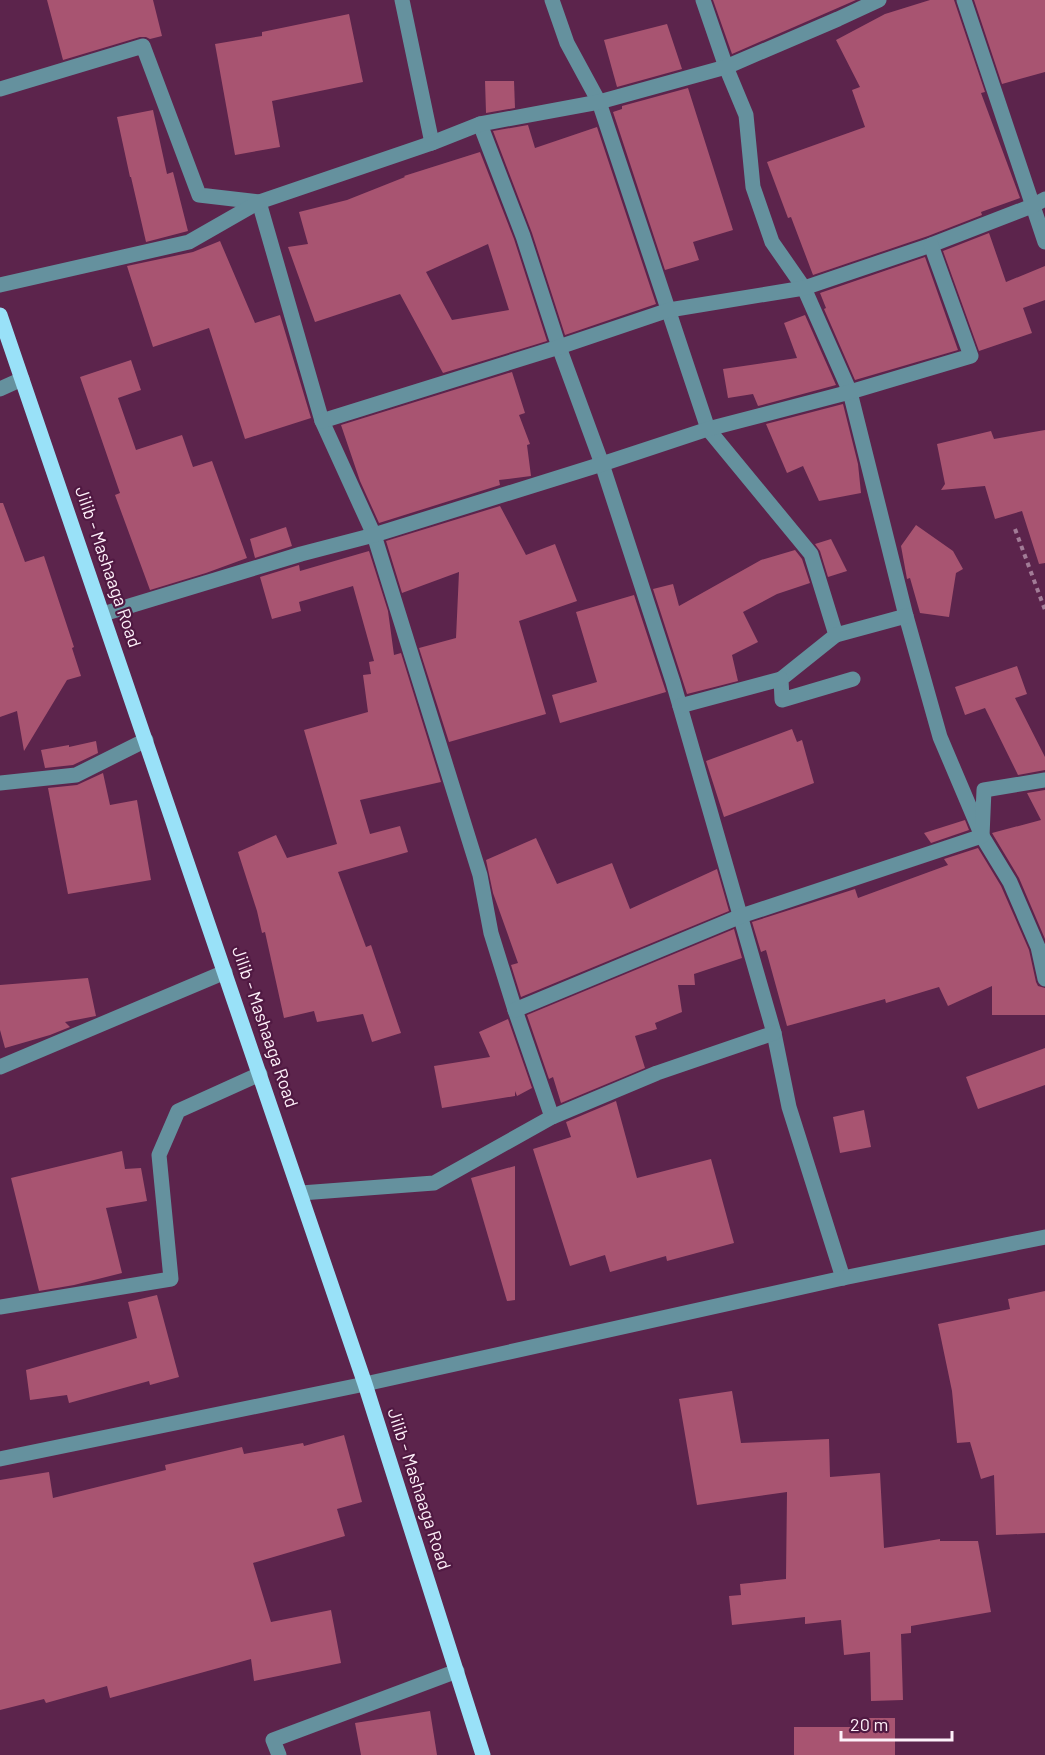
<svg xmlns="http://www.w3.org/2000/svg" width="1045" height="1755" font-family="Barlow,sans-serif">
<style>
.building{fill:#a85471;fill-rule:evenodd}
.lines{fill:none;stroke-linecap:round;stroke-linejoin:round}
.path{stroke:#a27c97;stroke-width:4;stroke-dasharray:4.5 4.5;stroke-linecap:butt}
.minor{stroke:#65919e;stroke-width:15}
.major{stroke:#99e1f8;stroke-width:15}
.labels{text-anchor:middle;stroke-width:4.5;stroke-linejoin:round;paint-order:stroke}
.street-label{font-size:18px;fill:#fef0f9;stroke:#501942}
</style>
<rect width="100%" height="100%" fill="#5c244c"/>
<g class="building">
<polygon points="47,0 153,0 162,36 150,39 146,37 140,37 63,60"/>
<polygon points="713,0 856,0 732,54"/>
<polygon points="930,0 954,0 985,92 981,93 1020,198 981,212 982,215 928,236 813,275 791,217 788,218 767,162 865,127 852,90 860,87 836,40 885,14"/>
<polygon points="974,0 1045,0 1045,72 1002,84"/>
<polygon points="349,14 363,82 272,101 280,147 235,155 215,44 262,36 262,32"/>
<polygon points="667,24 682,69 617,87 604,40"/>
<polygon points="485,81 514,81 515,108 486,113"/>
<polygon points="688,88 733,230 693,242 699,260 665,270 613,112 622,109 622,106"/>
<polygon points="153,110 167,174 173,172 188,231 146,242 131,177 130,177 117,117"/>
<polygon points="528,125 535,148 597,127 656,304 565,335 532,233 493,131"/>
<path d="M480 152 514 239 547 341 443 373 400 294 315 322 288 247 308 244 299 212 347 200 405 177 404 176ZM488 244 509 310 452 320 426 272Z"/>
<polygon points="989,233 1006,282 1045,266 1045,300 1023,308 1032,333 979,351 943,251"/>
<polygon points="220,241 255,323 280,315 311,418 245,439 209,328 153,347 127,266 193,252"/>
<polygon points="925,257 958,350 855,380 824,309 826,308 820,293"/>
<polygon points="805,315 836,385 758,406 753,394 728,398 723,369 797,358 784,323"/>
<polygon points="131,360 141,390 118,398 136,450 182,435 193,467 212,461 247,558 206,573 150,590 115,495 120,493 80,377"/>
<polygon points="512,372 525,413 519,415 530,444 527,445 531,476 499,480 500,485 379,523 360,481 341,425"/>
<polygon points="843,404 858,464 861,493 819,501 803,466 787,473 766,424"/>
<polygon points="1045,430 1045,563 1039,564 1022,511 995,519 985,486 941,490 945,484 937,444 991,431 994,439"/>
<polygon points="0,503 3,503 25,562 44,556 74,647 72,648 81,676 67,680 24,751 17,711 0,717"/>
<polygon points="500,506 526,555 555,544 577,601 519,621 546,714 449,742 419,648 456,638 459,572 402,593 386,541"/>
<polygon points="916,525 953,551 963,569 956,573 949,617 920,613 910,578 907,579 901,546"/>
<polygon points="286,527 292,546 255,558 250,539"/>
<polygon points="831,539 847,571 828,577 820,551 815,544"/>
<polygon points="795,550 802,559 810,583 777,594 743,612 758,642 732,655 738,681 687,694 653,589 673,584 679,606 761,560"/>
<polygon points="369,551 388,611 394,655 401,653 441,782 360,800 370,834 400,826 408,852 338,872 366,947 371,945 401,1033 372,1042 363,1014 317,1022 314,1011 284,1018 265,932 262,933 257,911 238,852 276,835 287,858 337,844 304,730 368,712 363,675 371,674 369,662 374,661 353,586 299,602 301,611 272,619 260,577 299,565 300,571"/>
<polygon points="634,595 666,692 560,723 552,695 597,682 576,612"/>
<polygon points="1017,666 1027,694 1015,698 1045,757 1045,770 1018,775 985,708 965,715 955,687"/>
<polygon points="792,729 797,742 802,740 814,783 724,817 706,761"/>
<polygon points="96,741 98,753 73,765 45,768 41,750 69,745 69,747"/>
<polygon points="103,773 110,805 137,800 151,880 68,894 48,788 77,785"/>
<polygon points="1045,790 1045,939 1019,878 992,833 1041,820 1027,793"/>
<polygon points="965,820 969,830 931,843 924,833"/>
<polygon points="536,838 557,884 612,863 630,909 717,869 729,911 521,997 511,965 518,963 493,893 486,860"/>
<polygon points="978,848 1001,886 1029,950 1036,982 1038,986 1045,988 1045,1015 992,1015 992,986 948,1006 939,987 886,1003 885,999 787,1026 766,950 761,952 752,922 855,889 858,898 948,865 944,859"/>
<polygon points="734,929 742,958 694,974 695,985 678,985 682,1012 655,1023 657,1029 635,1036 645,1068 561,1103 553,1077 549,1079 527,1015"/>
<polygon points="88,978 96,1016 65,1022 70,1027 50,1035 5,1048 0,1030 0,985"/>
<polygon points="508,1019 532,1088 517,1096 515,1091 515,1096 442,1108 434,1066 490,1057 479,1032"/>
<polygon points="1045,1048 1045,1085 978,1109 966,1077"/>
<polygon points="616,1101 637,1178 711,1159 734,1243 667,1261 666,1256 610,1272 605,1255 570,1266 533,1149 571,1137 566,1122"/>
<polygon points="864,1110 871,1147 840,1153 833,1117"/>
<polygon points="122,1151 125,1169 141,1168 147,1201 106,1208 122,1273 74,1285 39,1291 11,1178"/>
<polygon points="515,1166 515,1300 507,1301 471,1178"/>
<polygon points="1045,1291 1045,1533 996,1535 994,1475 981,1479 970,1442 957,1443 952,1391 938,1324 1010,1309 1008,1299"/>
<polygon points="157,1295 179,1377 150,1385 149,1381 69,1403 67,1395 30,1400 26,1370 137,1338 128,1302"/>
<polygon points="732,1391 741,1443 829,1439 830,1477 880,1473 884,1548 940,1539 940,1541 978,1541 991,1612 911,1626 911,1633 901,1634 903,1700 871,1701 870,1652 844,1655 841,1620 805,1624 805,1617 732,1625 729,1596 741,1595 740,1584 786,1579 787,1492 697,1505 679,1399"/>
<polygon points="344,1435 362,1502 337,1509 345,1536 253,1563 271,1622 331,1610 341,1663 254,1681 251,1659 110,1698 107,1686 46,1703 44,1699 0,1710 0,1480 49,1472 53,1498 166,1470 165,1465 242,1447 244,1454 303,1443 304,1446"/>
<polygon points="430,1711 437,1755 361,1755 355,1723"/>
<polygon points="861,1718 895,1718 895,1755 794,1755 794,1727 861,1727"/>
</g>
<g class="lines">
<polyline class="path" points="1015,529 1045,610"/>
<g class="minor">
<polyline points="402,0 432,143"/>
<polyline points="552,0 567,43 599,102 708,429 811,554 836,635 781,679 782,700 853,679"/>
<polyline points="703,0 726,67 746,115 753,187 772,242 804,288 850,392 906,616 940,737 982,836 1010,882 1038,947 1045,979"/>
<polyline points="964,0 1045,242"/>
<polyline points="0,89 143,46 199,195 259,202 322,421 374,535 480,875 491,933 515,1010 552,1117"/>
<polyline points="480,124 523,236 559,347 602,464 673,682 774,1033 789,1107 843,1278"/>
<polyline points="0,285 189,242 259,202 432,143 480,124 599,102 726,67 838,19 879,0"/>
<polyline points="0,389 22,379"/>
<polyline points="322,421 559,347 669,310 804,288 931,245 1032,206 1045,199"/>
<polyline points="103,614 301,554 374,535 602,464 708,429 850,392 971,356 931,245"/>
<polyline points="836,635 906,616"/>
<polyline points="680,706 781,679"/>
<polyline points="0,783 76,775 146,740"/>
<polyline points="515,1010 741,916 982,836 984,790 1045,780"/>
<polyline points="0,1067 225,972"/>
<polyline points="301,1193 434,1183 552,1117 657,1073 774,1033"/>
<polyline points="0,1307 171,1279 159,1155 178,1111 260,1074"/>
<polyline points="0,1459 365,1384 843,1278 1045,1237"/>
<polyline points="279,1755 273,1740 457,1671"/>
</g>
<polyline class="major" points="0,315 365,1384 483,1755"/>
</g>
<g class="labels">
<g class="street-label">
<text transform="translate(108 567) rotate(71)" y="6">Jilib - Mashaaga Road</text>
<text transform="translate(265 1027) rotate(71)" y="6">Jilib - Mashaaga Road</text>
<text transform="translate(419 1489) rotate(72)" y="6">Jilib - Mashaaga Road</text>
</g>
</g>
<path d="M841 1731v9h111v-9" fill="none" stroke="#fef0f9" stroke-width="3"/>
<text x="850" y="1731" font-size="18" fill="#fef0f9" stroke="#501942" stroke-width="4.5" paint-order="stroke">20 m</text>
</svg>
